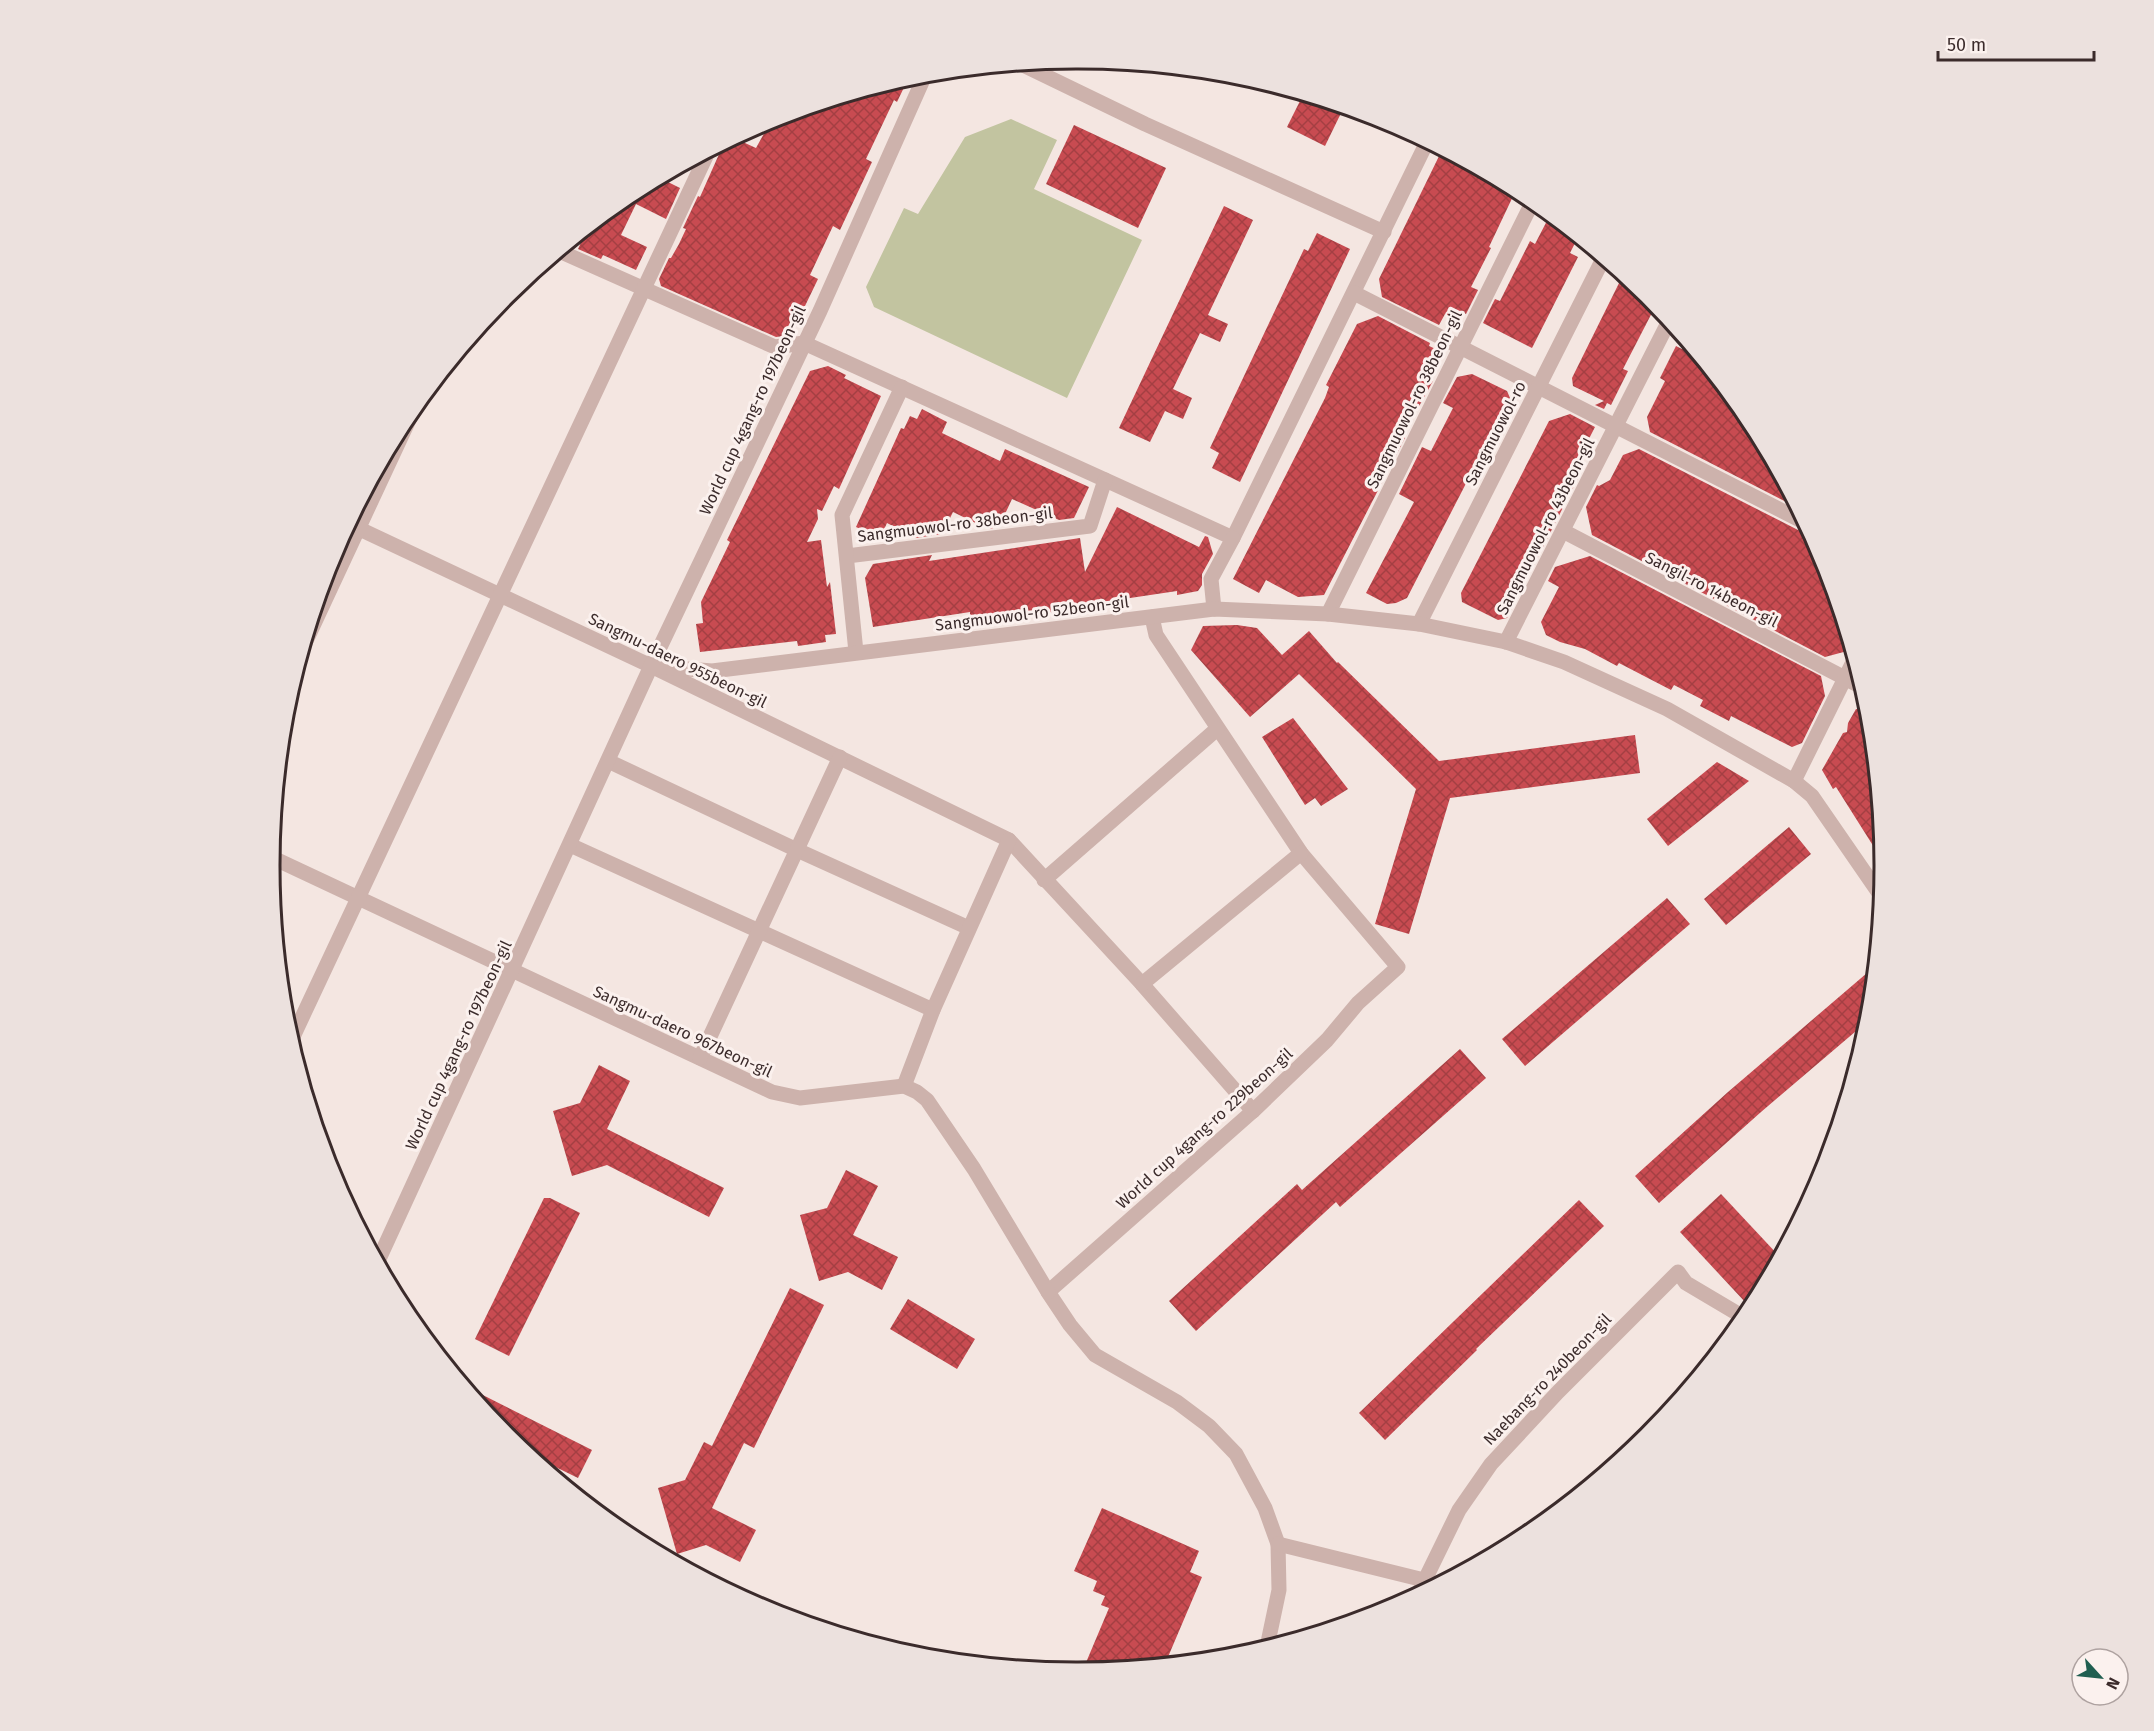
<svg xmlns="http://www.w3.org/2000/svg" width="2154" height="1731" font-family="'Fira Sans',sans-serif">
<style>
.pitch{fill:#c2c4a0}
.building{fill:url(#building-cross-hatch)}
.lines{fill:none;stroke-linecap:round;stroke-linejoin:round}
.minor{stroke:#cdb2ac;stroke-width:15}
.labels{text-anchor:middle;stroke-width:6;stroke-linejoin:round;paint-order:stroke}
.street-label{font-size:16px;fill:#3b2b2b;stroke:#fbf1ee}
.rim{fill:none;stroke:#3b2b2b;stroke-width:3}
</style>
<defs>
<pattern id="building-cross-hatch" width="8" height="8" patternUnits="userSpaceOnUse" patternTransform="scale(1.5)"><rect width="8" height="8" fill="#c84b51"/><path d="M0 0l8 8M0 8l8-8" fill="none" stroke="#a43f43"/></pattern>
</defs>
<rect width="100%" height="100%" fill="#f4e6e1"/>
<polygon class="pitch" points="1011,119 1057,140 1034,189 1142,240 1067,398 874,307 866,287 904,208 918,214 965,137"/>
<g class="building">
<polygon points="909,77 897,102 894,100 866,159 872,162 840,230 833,226 810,275 818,279 791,335 776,337 661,286 659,279 669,258 671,258 679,244 686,229 683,228 698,196 700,197 724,143 734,138 756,148 772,119"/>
<polygon points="1303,95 1344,107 1325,146 1287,127"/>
<polygon points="1074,125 1166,168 1138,228 1046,184"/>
<polygon points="1442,150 1516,190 1489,247 1491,248 1471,287 1478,290 1466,314 1460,311 1456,319 1445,314 1439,325 1382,297 1379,279"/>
<polygon points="660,178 680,188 666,219 636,204 621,235 647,247 636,270 603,255 601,259 578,249 588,228 629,194"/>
<polygon points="1224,206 1253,220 1208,315 1228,324 1220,342 1200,333 1173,389 1192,398 1183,419 1165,411 1150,442 1119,428"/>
<polygon points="1550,215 1572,233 1570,238 1576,241 1570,253 1578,257 1532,348 1483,323 1495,299 1500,301 1530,241 1535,244"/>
<polygon points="1317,233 1350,249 1240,482 1212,468 1219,453 1210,448 1304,249 1308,251"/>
<polygon points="1623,275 1648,295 1656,305 1623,369 1628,371 1611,405 1607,403 1604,409 1595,405 1604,401 1573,386 1572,378"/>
<polygon points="1378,316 1430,343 1429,346 1438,350 1435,358 1439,360 1427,383 1433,381 1402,437 1405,438 1324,595 1298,597 1266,580 1259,593 1233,579 1325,398 1329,387 1326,385 1357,324"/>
<polygon points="1686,341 1748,417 1796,507 1650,432 1647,417 1665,381 1660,378 1676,346 1682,349"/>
<polygon points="828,366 846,375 844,378 881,396 839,489 834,486 822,511 817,509 818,519 807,542 821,540 827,587 830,582 836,634 825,635 826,642 798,646 797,641 700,652 696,624 703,623 701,602 730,542 727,540 810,371"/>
<polygon points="1472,374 1507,391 1510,398 1407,598 1396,603 1387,604 1366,593 1414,502 1399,494 1422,447 1431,451 1453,408 1443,403 1457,377"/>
<polygon points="922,409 947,422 942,433 1000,461 1005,449 1089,487 1074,518 1059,520 1012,499 999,527 988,529 953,512 942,534 916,538 887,523 880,538 856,527 901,428 904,429 910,416 917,419"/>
<polygon points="1570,414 1595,427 1572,472 1579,476 1507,618 1498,620 1462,602 1461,593 1549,421"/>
<polygon points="1639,449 1800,531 1809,531 1823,557 1851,650 1825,657 1592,535 1586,507 1597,485 1599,486 1610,480 1623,455"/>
<polygon points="1117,507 1199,547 1205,536 1208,537 1213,554 1202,574 1202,585 1198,591 1177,595 1177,591 1090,604 1090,607 1016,617 1015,611 970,618 970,612 873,627 865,578 873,564 932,555 929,561 1080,538 1085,572"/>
<polygon points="1590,556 1821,676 1825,696 1802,743 1792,747 1731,716 1729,721 1700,706 1703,700 1674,685 1671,690 1619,663 1617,666 1585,649 1560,642 1546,635 1541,622 1559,587 1548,581 1555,567"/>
<polygon points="1237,625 1257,628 1282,655 1309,631 1337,663 1338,662 1439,761 1635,735 1640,773 1450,798 1409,934 1375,924 1416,789 1299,674 1250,717 1191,650 1203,626"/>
<polygon points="1856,709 1869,710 1884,863 1836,787 1833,789 1822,770 1843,733 1847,732 1848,723"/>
<polygon points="1293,718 1348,789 1321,806 1315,798 1305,805 1262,737"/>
<polygon points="1717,762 1749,781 1668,846 1647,819"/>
<polygon points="1789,827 1811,854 1726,925 1704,899"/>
<polygon points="1667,898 1690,924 1525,1066 1502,1039"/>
<polygon points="1874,967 1869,1020 1761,1112 1659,1203 1635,1176 1728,1092"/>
<polygon points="1460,1049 1486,1078 1340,1207 1336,1202 1196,1331 1169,1301 1297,1184 1302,1190"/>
<polygon points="599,1065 630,1081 607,1129 724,1188 709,1217 607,1165 572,1176 553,1111 580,1103"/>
<polygon points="846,1170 878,1186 853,1235 898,1257 882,1290 848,1272 819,1281 800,1215 827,1208"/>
<polygon points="1721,1194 1779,1256 1761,1290 1746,1303 1680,1232"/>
<polygon points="544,1198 550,1198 580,1213 509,1356 475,1339"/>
<polygon points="1579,1200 1604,1226 1476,1349 1477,1350 1385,1440 1359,1413"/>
<polygon points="790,1288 824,1305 754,1448 744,1443 712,1508 756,1530 740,1562 706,1545 677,1554 658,1488 685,1480 704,1442 712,1446"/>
<polygon points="908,1299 975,1339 957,1369 890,1329"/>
<polygon points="465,1386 592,1450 578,1478 527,1453 506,1436"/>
<polygon points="1102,1508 1199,1551 1190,1572 1202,1577 1165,1664 1082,1672 1109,1608 1101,1605 1105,1596 1093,1591 1097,1581 1074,1571"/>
</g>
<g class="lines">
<g class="minor">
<polyline points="1021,64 1145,124 1384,232"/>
<polyline points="559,251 775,347 804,343 1233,538 1427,142"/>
<polyline points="1354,293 1804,522"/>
<polyline points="349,524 651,666 1009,840 1142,984 1253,1111"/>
<polyline points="1563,531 1862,687"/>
<polyline points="847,556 1090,526 1105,480"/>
<polyline points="1214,609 1211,579 1233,538"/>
<polyline points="1328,614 1533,201"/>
<polyline points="1152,617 1156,635 1301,853 1398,967 1358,1003 1327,1040 1253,1111 1048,1292 1070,1325 1095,1355 1177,1402 1209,1426 1236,1454 1265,1508 1278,1544 1279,1590 1267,1647"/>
<polyline points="1419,624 1603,259"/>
<polyline points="1506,642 1669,321"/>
<polyline points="305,643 415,407"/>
<polyline points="856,652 842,515 902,387"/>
<polyline points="651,666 712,671 1214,609 1328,614 1419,624 1506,642 1564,662 1667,709 1794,781 1812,796 1881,896"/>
<polyline points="608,761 797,850 969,928"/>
<polyline points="1794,781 1854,660"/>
<polyline points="570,845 933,1010"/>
<polyline points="271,857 772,1092 800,1098 904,1086 917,1092 927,1100 974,1169 1048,1292"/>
<polyline points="1044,880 1217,729"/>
<polyline points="1142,984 1301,853"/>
<polyline points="291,1041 708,152"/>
<polyline points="700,1058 840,757"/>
<polyline points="904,1086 933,1010 1009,840"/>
<polyline points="378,1261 651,666 820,311 926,73"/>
<polyline points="1278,1544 1424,1580 1430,1587"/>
<polyline points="1418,1594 1459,1510 1491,1464 1558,1392 1678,1272 1686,1283 1745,1318"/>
</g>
</g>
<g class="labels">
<g class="street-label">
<text transform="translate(1414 399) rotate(-64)" y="6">Sangmuowol-ro 38beon-gil</text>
<text transform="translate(752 410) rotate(-65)" y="6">World cup 4gang-ro 197beon-gil</text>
<text transform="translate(1495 433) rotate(-63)" y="6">Sangmuowol-ro</text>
<text transform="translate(955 524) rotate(-7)" y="6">Sangmuowol-ro 38beon-gil</text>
<text transform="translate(1545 526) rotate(-63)" y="6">Sangmuowol-ro 43beon-gil</text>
<text transform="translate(1712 589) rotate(27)" y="6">Sangil-ro 14beon-gil</text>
<text transform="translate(1032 613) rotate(-7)" y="6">Sangmuowol-ro 52beon-gil</text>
<text transform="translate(678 660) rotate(26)" y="6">Sangmu-daero 955beon-gil</text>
<text transform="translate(683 1031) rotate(25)" y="6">Sangmu-daero 967beon-gil</text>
<text transform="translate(458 1045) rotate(-65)" y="6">World cup 4gang-ro 197beon-gil</text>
<text transform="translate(1204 1128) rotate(-42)" y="6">World cup 4gang-ro 229beon-gil</text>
<text transform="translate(1547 1379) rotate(-46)" y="6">Naebang-ro 240beon-gil</text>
</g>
</g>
<path d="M0 0H2154V1731H0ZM1076 69H1078A796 796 0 0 1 1874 865V866A796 796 0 0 1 1078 1662H1076A796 796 0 0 1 280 866V865A796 796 0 0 1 1076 69Z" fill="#ece1de" fill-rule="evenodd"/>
<path class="rim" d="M1076 69H1078A796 796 0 0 1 1874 865V866A796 796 0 0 1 1078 1662H1076A796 796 0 0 1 280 866V865A796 796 0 0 1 1076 69Z"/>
<g transform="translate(2100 1677) rotate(117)"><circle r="28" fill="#fbf1ee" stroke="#aea2a0" stroke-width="1.5"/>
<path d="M0-4.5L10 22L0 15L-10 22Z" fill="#1f5e50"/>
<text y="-9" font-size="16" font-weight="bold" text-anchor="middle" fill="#3b2b2b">N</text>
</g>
<path d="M1938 51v9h156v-9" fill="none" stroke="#3b2b2b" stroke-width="3"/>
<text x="1947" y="51" font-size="18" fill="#3b2b2b" stroke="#fbf1ee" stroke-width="4.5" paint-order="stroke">50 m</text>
</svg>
